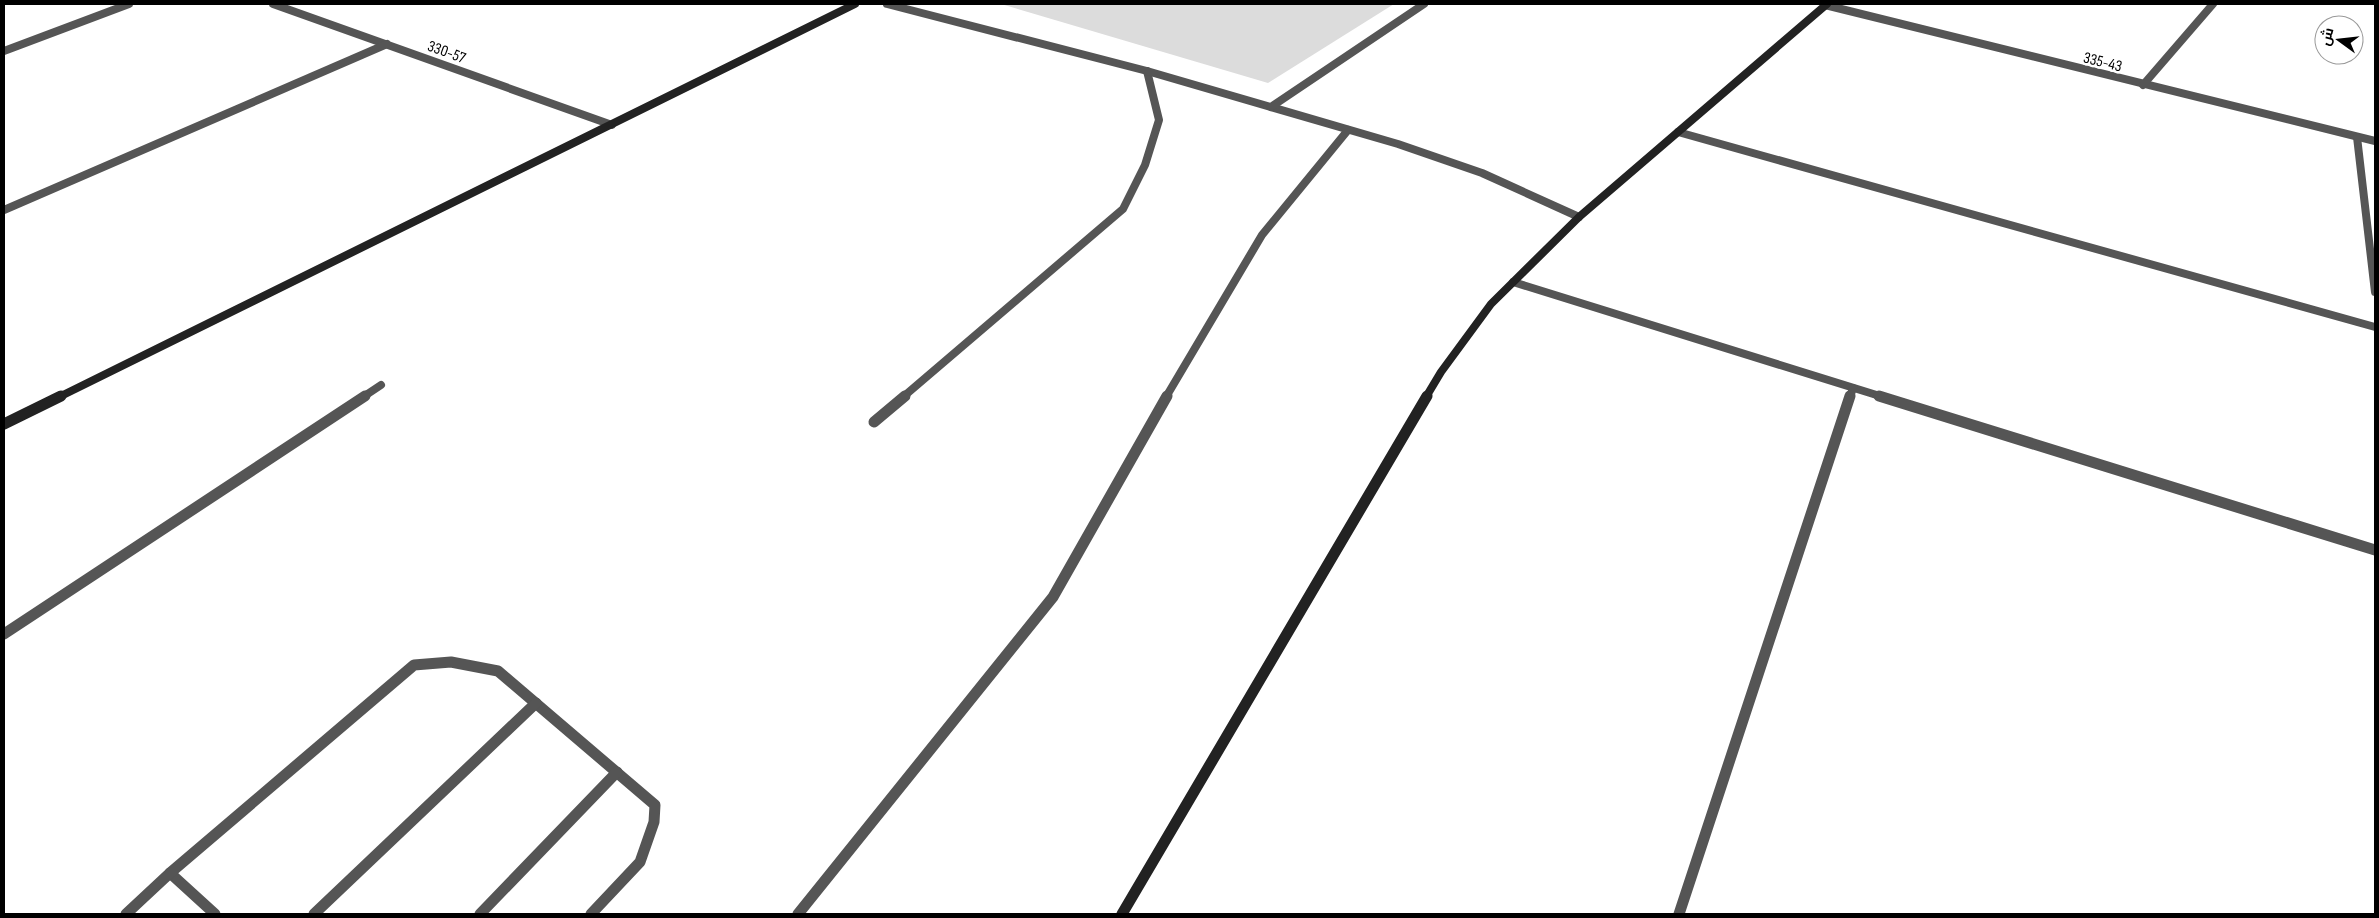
<svg xmlns="http://www.w3.org/2000/svg" width="2379" height="918" font-family="'Sofia Sans Condensed',Cairo,sans-serif">
<style>
.green{fill:#dcdcdc}
.lines{fill:none;stroke-linecap:round;stroke-linejoin:round}
.lane-far1{stroke:#555;stroke-width:8}
.lane{stroke:#555;stroke-width:11}
.street-far1{stroke:#555;stroke-width:8}
.street{stroke:#555;stroke-width:11}
.secondary-far1{stroke:#222;stroke-width:8}
.secondary{stroke:#222;stroke-width:11}
.labels{text-anchor:middle;stroke-width:5;stroke-linejoin:round;paint-order:stroke}
.far-street-label{font-size:16px;fill:#000;stroke:#fff}
</style>
<rect width="100%" height="100%" fill="#fff"/>
<polygon class="green" points="1001,4 1394,4 1268,83"/>
<g class="lines">
<g class="lane-far1">
<polyline points="363,397 381,385"/>
<polyline points="903,397 1123,209 1145,165 1159,120 1147,71"/>
<polyline points="1166,397 1262,235 1348,130"/>
</g>
<g class="lane">
<polyline points="874,422 905,396"/>
<polyline points="4,634 365,396"/>
<polyline points="170,873 215,914"/>
<polyline points="126,914 170,873 414,665 451,662 498,671 655,805 654,822 640,862 591,914"/>
<polyline points="314,914 536,703"/>
<polyline points="480,914 617,772"/>
<polyline points="798,914 1053,597 1167,396"/>
</g>
<g class="street-far1">
<polyline points="273,4 612,125"/>
<polyline points="887,4 1147,71 1398,144 1482,173 1579,217"/>
<polyline points="1825,5 2375,141"/>
<polyline points="4,51 129,4"/>
<polyline points="2143,85 2213,4"/>
<polyline points="1271,107 1424,4"/>
<polyline points="1678,132 2375,327"/>
<polyline points="2357,137 2375,292"/>
<polyline points="4,210 387,44"/>
<polyline points="1513,282 1883,397"/>
<polyline points="1850,397 1853,388"/>
</g>
<g class="street">
<polyline points="1879,396 2375,550"/>
<polyline points="1679,914 1850,396"/>
</g>
<g class="secondary-far1">
<polyline points="59,397 855,4"/>
<polyline points="1426,397 1441,372 1491,304 1579,217 1827,4"/>
</g>
<g class="secondary">
<polyline points="4,424 61,396"/>
<polyline points="1122,914 1427,396"/>
</g>
</g>
<g class="labels">
<g class="far-street-label">
<text transform="translate(447 51) rotate(20)" y="6">330-57</text>
<text transform="translate(2103 61) rotate(14)" y="6">335-43</text>
</g>
</g>
<rect width="2379" height="918" fill="none" stroke="#000000" stroke-width="10"/>
<g transform="translate(2339 40) rotate(285)"><circle r="24" fill="#ffffff" stroke="#999999"/>
<path d="M0-4L9 19L0 12L-9 19Z" fill="#000000"/>
<text y="-8" font-size="14" font-weight="bold" text-anchor="middle" fill="#000000">ش</text>
</g>
</svg>
